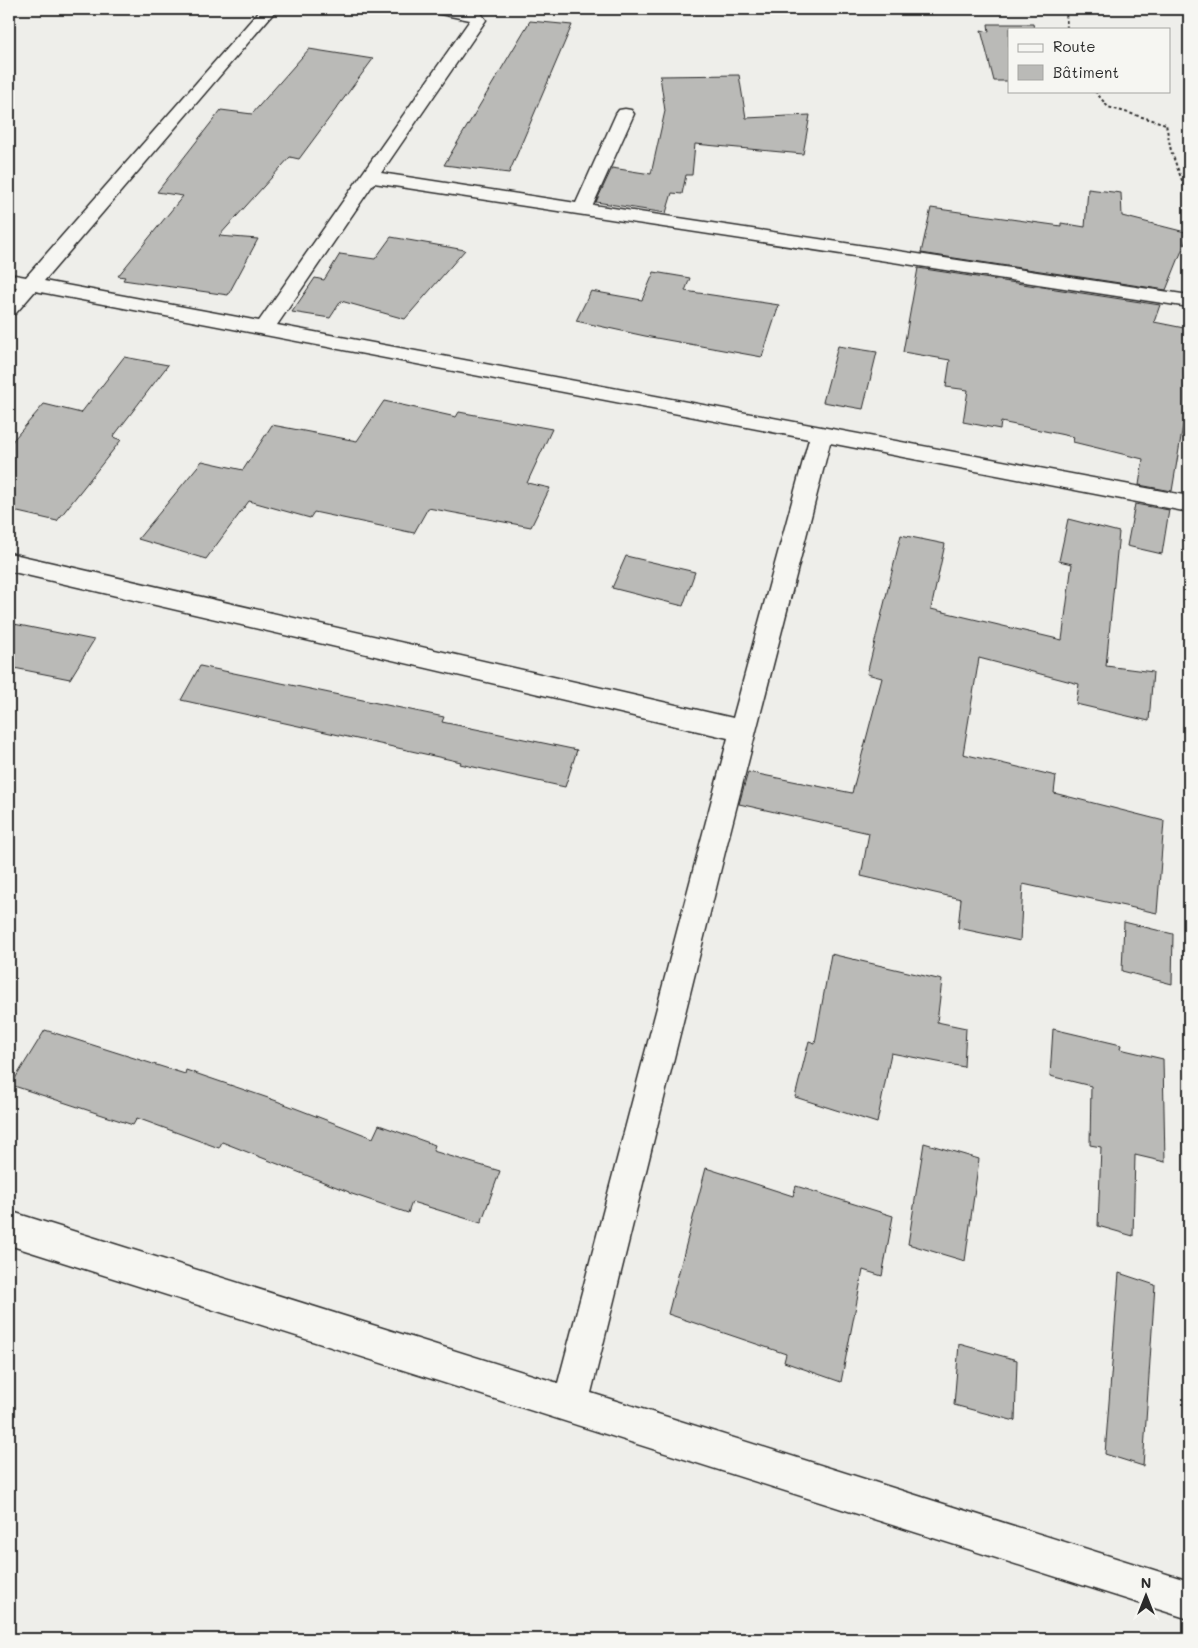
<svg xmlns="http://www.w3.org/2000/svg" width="1198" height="1648" font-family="Mali,sans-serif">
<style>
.building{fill:#babab7;stroke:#2b2b2b}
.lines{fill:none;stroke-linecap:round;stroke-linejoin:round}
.minor-casing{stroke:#2b2b2b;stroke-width:3}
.path{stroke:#2b2b2b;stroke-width:2;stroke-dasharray:3 2.5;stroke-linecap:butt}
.minor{fill:#f6f6f2;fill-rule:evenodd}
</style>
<rect width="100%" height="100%" fill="#eeeeea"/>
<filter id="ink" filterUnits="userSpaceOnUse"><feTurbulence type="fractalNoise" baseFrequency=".02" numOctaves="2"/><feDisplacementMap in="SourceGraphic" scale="10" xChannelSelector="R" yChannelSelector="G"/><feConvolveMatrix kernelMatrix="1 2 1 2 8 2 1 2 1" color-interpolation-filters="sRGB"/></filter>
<g filter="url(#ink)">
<g class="building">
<polygon points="530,21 572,25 509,173 444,165"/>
<polygon points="988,24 1033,24 1034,29 1009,29 1009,81 994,81 981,30 989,32"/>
<polygon points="309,49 373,59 299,159 290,157 219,236 258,239 228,295 123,280 125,277 118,276 183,196 157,192 221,110 252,114"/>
<polygon points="739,75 746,118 810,115 803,154 695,144 692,175 686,175 682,194 672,193 666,213 596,202 612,168 651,174 665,111 660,76"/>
<polygon points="1088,189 1121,193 1122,216 1189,233 1166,290 921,253 931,208 1061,226 1061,223 1085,227"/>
<polygon points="391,237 465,250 405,319 341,301 330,318 292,312 315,278 324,280 340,254 375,259"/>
<polygon points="918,268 1160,305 1154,322 1189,329 1189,389 1172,491 1139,485 1143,459 1073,442 1074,437 1001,422 1000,429 963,422 968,390 946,387 950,360 903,352"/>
<polygon points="654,272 690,278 685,291 779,305 762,357 645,336 576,321 591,291 642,300"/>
<polygon points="838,346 877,352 863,409 823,402"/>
<polygon points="124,357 168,365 113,437 121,440 57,521 9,510 9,445 44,404 81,413"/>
<polygon points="384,401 456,417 459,412 552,429 527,483 550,488 531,527 428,508 414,533 314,512 310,518 249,501 206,559 138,539 202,461 243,470 272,425 357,441"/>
<polygon points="1135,504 1169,510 1162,554 1127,546"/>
<polygon points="1068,519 1119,532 1106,666 1153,672 1149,721 1076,704 1079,684 979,658 963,754 1056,776 1054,793 1164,821 1157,913 1023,884 1020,941 958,928 961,899 861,876 869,833 739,804 748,772 852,793 882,678 867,674 901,535 945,544 931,609 1062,640 1072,564 1059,561"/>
<polygon points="626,556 695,572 683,606 612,588"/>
<polygon points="9,623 94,640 70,679 9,667"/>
<polygon points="200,666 444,717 442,722 577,750 565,787 460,764 461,762 181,700"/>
<polygon points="1124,922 1173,934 1172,984 1122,971"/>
<polygon points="831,954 942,980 937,1022 966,1028 964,1067 891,1053 877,1123 795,1097 809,1041 815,1043"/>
<polygon points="1053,1029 1121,1045 1120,1049 1163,1059 1165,1162 1135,1155 1133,1236 1098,1226 1101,1147 1090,1145 1091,1086 1050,1076"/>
<polygon points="45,1030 185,1074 186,1070 274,1100 373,1138 379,1125 435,1145 433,1151 500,1171 481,1223 412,1202 408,1213 349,1193 349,1192 222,1142 219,1148 137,1118 133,1125 11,1085"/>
<polygon points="924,1143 979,1159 965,1261 908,1244"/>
<polygon points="706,1168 793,1196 796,1186 893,1216 882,1276 863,1270 841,1382 784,1362 786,1354 668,1314"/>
<polygon points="1119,1273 1155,1285 1143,1466 1105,1454"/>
<polygon points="959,1344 1017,1360 1015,1421 954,1405"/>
</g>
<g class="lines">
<defs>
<polygon id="minor" points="261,9 277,9 44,281 259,321 470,20 430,12 427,9 460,9 481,13 486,20 381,173 576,203 616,114 619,110 625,109 631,110 634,114 593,205 1189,295 1189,307 374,183 277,325 1189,496 1189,512 830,443 727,844 591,1393 1189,1581 1189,1619 9,1245 9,1211 558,1383 728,738 9,571 9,553 733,718 809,439 35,291 16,313 9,315 9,297 17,287 9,286 9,274 26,277"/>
</defs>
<use href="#minor" class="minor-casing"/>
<g class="path">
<polyline points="1066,9 1067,29"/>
<polyline points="1095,91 1108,107 1166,124 1171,151 1189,199"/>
</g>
<use href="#minor" class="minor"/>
</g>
</g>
<rect width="1198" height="1648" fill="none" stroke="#f6f6f2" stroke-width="30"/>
<rect x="15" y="15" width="1168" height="1618" fill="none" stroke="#2b2b2b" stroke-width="2" filter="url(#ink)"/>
<rect x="1008" y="28" width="162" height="65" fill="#f6f6f2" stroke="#a5a5a2"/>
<rect x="1018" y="44" width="25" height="8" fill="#f6f6f2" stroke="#a5a5a2"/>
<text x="1053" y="52" font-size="15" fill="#2b2b2b">Route</text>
<rect x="1018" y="65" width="25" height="15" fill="#babab7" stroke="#a5a5a2"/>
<text x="1053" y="78" font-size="15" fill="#2b2b2b">Bâtiment</text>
<g transform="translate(1146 1596)" stroke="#f6f6f2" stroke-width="4" paint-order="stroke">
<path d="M0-4L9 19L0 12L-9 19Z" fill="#2b2b2b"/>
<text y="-8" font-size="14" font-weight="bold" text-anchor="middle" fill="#2b2b2b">N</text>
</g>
</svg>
